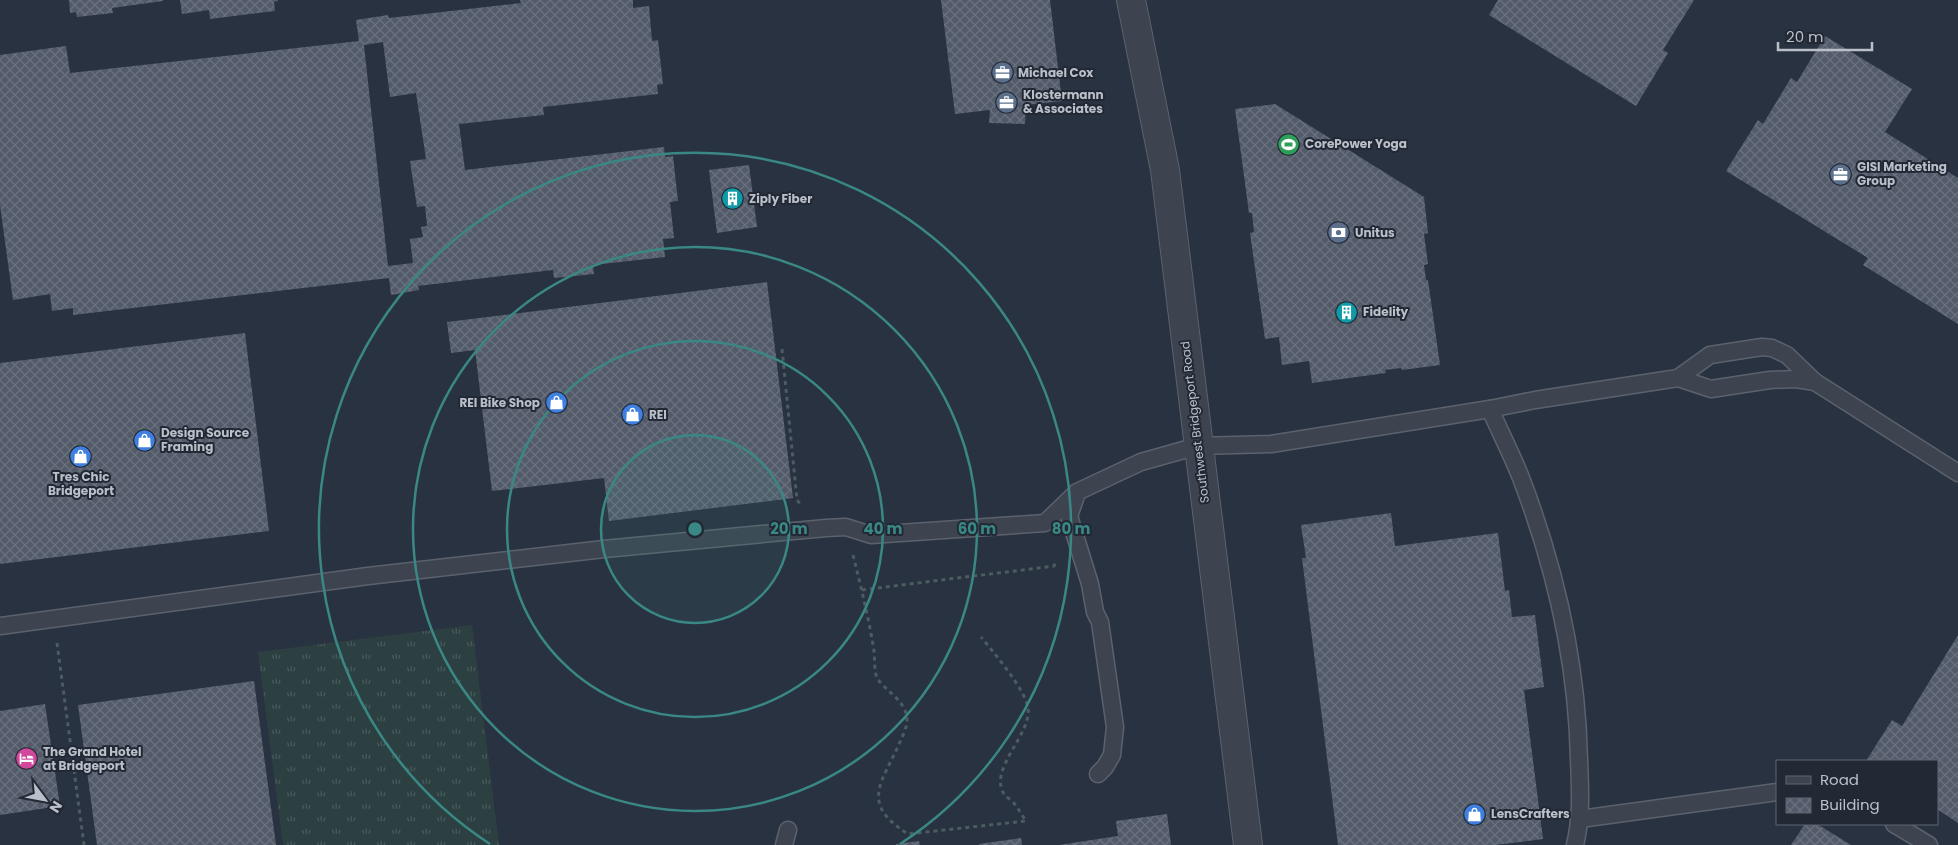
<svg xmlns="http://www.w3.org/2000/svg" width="1958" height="845" font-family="Poppins,sans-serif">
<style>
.grass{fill:url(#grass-tufts)}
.building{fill:url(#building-cross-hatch);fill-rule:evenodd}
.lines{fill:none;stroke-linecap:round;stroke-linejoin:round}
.service-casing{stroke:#5b626d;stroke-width:19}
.tertiary-casing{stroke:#5b626d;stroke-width:30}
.path{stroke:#4b5d60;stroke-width:3;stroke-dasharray:4 4;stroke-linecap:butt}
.service{stroke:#3d4450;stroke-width:16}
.tertiary{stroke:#3d4450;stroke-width:28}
.ring{fill:none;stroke:#3a8885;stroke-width:2.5}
.labels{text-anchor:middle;stroke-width:4;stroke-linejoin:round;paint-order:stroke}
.poi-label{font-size:12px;font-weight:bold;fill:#bac0ca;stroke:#222935;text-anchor:start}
.street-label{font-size:12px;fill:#bac0ca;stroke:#222935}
.centre{fill:#3a8885;stroke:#222935;stroke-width:2.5}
.ring-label{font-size:15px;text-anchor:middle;font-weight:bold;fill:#3a8885;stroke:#222935;stroke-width:4;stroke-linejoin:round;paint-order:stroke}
</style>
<defs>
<pattern id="grass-tufts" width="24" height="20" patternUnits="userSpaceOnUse" patternTransform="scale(1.25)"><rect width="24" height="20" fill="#2c4042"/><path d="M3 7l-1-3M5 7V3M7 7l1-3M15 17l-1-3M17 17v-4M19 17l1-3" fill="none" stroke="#485a5c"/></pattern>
<pattern id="building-cross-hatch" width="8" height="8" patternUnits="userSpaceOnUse" patternTransform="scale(1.25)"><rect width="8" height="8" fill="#535b6a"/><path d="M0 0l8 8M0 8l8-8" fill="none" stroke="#6a717e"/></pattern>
</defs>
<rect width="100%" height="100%" fill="#293240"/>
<polygon class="grass" points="472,625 499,845 283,845 258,652"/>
<g class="building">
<polygon points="69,0 163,0 163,1 112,8 113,13 77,17 76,12 70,13"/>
<polygon points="180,0 278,0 278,1 274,2 275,11 210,19 209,10 182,14"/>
<path d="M520 0H633V8L649 6 652 41 658 40 663 84 657 85 658 94 543 107 544 115 459 124 465 170 664 147 665 157 673 156 678 201 670 202 674 238 663 239 665 257 593 265 594 274 554 278 553 270 418 286 419 290 391 295 389 278 73 315V308L52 311 50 294 13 300 0 205V55L66 46 70 73 359 41 356 20 388 15 389 18 521 3ZM383 42 390 97 416 93 426 159 410 161 417 207 425 206 427 226 421 227 423 237 410 239 413 263 388 266 364 45Z"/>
<polygon points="941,0 1050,0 1062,101 1026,105 1025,124 989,123 990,110 955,114"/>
<polygon points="1498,0 1694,0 1663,50 1668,53 1636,106 1489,15"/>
<polygon points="1825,36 1912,89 1885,132 1958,178 1958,324 1863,265 1868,258 1726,171 1758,120 1763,124 1791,78 1797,82"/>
<polygon points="1275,104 1424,197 1428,233 1424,234 1428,264 1424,265 1426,280 1428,280 1440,365 1402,370 1401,368 1385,370 1386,373 1312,383 1309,361 1282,365 1279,337 1265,339 1250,233 1254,232 1252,213 1249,213 1235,109"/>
<polygon points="749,165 757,227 717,233 709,170"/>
<polygon points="767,282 793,498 609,521 604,478 492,491 475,350 451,353 447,322"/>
<polygon points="245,333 269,531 0,564 0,363"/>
<polygon points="1391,513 1395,546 1498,533 1505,591 1509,590 1512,617 1535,615 1544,687 1524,690 1543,839 1496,845 1338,845 1302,558 1306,558 1301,525"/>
<polygon points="1958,635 1958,823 1937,809 1937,761 1866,761 1892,720 1902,726"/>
<polygon points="254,681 276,845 97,845 78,705"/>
<polygon points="45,704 60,806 0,815 0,711"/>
<polygon points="1167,814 1171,845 1059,845 1118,836 1116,821"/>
<polygon points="1805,824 1817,824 1851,845 1791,845"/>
<polygon points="1021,838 1022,845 979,845 979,844"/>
<polygon points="919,841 920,845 896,845 896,844"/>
</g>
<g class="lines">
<defs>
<g id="service">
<polyline points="1678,378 1711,389 1770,380 1796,379 1815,382"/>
<polyline points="1490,409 1535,400 1678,378 1710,355 1762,347 1772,348 1787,355 1815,382 1958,473"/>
<polyline points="1076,496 1069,516 1090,584 1095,612 1100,622 1115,727 1112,755 1105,767 1098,774"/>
<path d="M0 626 368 576 604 549 826 528 846 527 871 535 1045 523 1077 492 1141 462 1198 446 1271 444 1490 409C1500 432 1512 455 1521 478 1555 567 1577 663 1579 759 1580 788 1582 816 1575 845"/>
<polyline points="1580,819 1777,792"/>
<polyline points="1894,824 1929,845"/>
<polyline points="784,845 788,830"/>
</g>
<polyline id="tertiary" points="1131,0 1165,170 1248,845"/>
</defs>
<use href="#service" class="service-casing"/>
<use href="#tertiary" class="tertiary-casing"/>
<g class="path">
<polyline points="782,349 797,500 802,506"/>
<path d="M853 555C861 587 869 619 874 651 875 659 874 671 877 678 886 692 907 701 907 720 907 727 903 735 900 742 882 783 859 803 908 834L1026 821C1022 815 1018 808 1013 802 1010 799 1006 797 1004 794 988 769 1032 734 1028 708 1025 689 994 653 981 637"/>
<polyline points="862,590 1054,566 1056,560"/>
<polyline points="57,643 84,845"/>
</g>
<use href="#service" class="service"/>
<use href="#tertiary" class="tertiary"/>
</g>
<circle cx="695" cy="529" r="94" fill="#3a8885" fill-opacity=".12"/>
<g class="ring">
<circle cx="695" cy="529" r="94"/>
<circle cx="695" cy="529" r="188"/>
<circle cx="695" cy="529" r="282"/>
<path d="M490 844A376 376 0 1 1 900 844"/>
</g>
<defs>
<symbol id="office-disc" viewBox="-11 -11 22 22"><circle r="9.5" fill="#5c6f8a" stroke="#222935"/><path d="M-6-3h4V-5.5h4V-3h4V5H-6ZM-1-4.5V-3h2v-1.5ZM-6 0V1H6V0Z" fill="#fff"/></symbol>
<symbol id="stadium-disc" viewBox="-11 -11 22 22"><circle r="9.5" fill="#2e9e5b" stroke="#222935"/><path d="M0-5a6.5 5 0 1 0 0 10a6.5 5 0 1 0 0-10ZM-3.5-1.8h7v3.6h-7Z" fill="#fff"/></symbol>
<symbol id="building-disc" viewBox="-11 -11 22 22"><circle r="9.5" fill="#0f9aa8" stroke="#222935"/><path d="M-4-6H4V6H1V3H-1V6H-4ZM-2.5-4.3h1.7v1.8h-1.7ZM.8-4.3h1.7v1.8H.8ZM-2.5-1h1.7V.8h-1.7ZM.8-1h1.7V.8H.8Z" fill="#fff"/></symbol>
<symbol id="bank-disc" viewBox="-11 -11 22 22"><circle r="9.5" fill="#5c6f8a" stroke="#222935"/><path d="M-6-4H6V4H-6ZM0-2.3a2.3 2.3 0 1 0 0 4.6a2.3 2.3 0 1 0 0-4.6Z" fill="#fff"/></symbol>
<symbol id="shop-disc" viewBox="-11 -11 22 22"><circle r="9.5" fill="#3f7fe0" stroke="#222935"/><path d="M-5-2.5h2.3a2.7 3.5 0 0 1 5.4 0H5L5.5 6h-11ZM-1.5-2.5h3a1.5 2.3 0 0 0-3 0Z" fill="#fff"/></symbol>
<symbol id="hotel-disc" viewBox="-11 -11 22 22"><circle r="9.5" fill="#d1479c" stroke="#222935"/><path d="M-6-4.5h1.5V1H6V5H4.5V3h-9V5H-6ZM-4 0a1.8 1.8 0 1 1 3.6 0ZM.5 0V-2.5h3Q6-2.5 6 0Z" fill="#fff"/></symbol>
</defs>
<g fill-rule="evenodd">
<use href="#office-disc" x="990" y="60" width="25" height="25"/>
<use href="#office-disc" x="994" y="90" width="25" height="25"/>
<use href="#stadium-disc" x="1276" y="132" width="25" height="25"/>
<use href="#office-disc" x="1828" y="162" width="25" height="25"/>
<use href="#building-disc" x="720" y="186" width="25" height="25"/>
<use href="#bank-disc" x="1326" y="220" width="25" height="25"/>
<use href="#building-disc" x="1334" y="300" width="25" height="25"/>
<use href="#shop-disc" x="544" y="390" width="25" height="25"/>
<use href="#shop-disc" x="620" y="402" width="25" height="25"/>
<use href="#shop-disc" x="132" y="428" width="25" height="25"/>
<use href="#shop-disc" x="68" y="444" width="25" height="25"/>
<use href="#hotel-disc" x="14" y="746" width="25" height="25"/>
<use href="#shop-disc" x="1462" y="802" width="25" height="25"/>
</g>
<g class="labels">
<g class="poi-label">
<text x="1018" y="77">Michael Cox</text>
<text x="1023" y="99">Klostermann<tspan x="1023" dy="14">&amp; Associates</tspan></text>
<text x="1305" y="148">CorePower Yoga</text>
<text x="1857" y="171">GISI Marketing<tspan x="1857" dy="14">Group</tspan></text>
<text x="749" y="203">Ziply Fiber</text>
<text x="1355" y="237">Unitus</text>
<text x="1363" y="316">Fidelity</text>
<text x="540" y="407" text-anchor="end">REI Bike Shop</text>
<text x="649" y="419">REI</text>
<text x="161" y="437">Design Source<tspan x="161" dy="14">Framing</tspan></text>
<text x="81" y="481" text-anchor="middle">Tres Chic<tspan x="81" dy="14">Bridgeport</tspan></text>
<text x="43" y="756">The Grand Hotel<tspan x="43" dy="14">at Bridgeport</tspan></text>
<text x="1491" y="818">LensCrafters</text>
</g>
<g class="street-label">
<text transform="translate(1195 422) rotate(-97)" y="4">Southwest Bridgeport Road</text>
</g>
</g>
<circle cx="695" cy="529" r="8" class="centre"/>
<g class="ring-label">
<text x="789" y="534">20 m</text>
<text x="883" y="534">40 m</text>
<text x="977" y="534">60 m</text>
<text x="1071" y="534">80 m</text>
</g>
<rect x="1776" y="760" width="162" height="65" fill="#222935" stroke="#5f6571"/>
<rect x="1786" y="776" width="25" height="8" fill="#3d4450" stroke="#5f6571"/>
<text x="1820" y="785" font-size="15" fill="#bac0ca">Road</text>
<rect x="1786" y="798" width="25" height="15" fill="url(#building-cross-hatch)" stroke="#5f6571"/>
<text x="1820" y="810" font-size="15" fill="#bac0ca">Building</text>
<g transform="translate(45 800) rotate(122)" stroke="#222935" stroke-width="4" paint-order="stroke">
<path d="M0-4L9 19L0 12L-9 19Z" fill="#bac0ca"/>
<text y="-8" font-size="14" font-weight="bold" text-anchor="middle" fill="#bac0ca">N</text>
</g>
<path d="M1778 42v8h94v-8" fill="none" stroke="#bac0ca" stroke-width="2.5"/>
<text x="1786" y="42" font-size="15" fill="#bac0ca" stroke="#222935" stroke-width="4" paint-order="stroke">20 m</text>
</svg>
